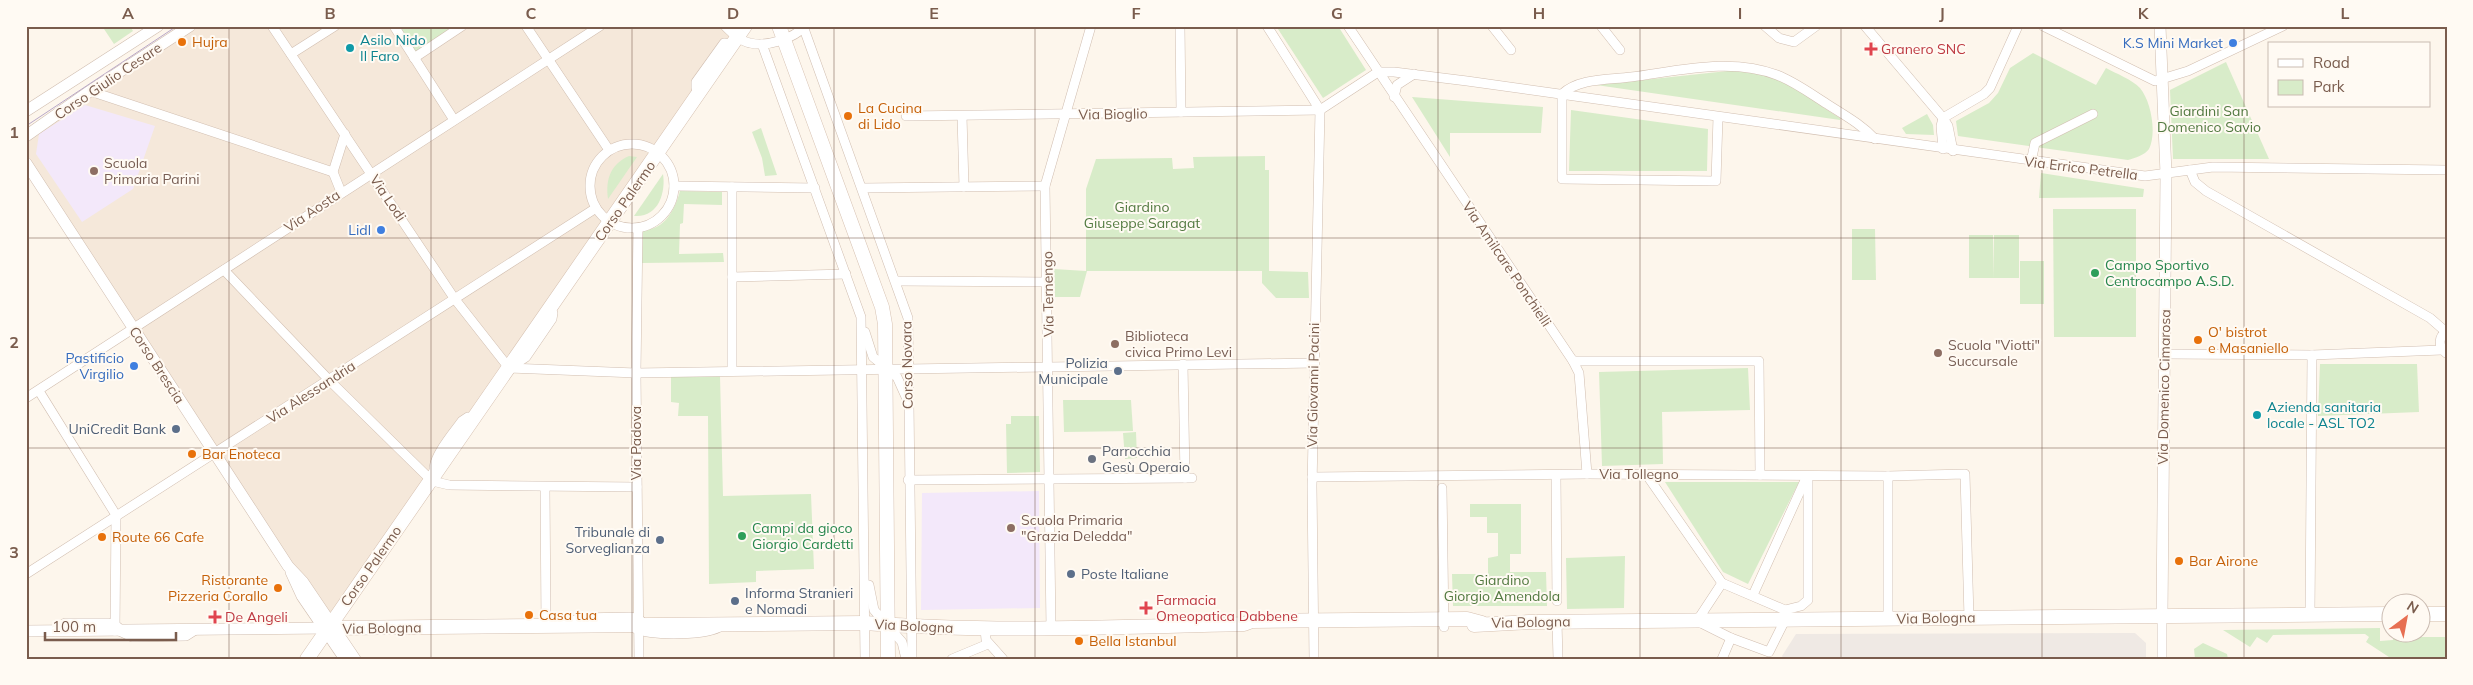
<svg xmlns="http://www.w3.org/2000/svg" width="2473" height="685" font-family="Mulish,sans-serif">
<style>
.residential{fill:#f5e8da}
.industrial{fill:#efe9e4}
.education{fill:#f3e8fa}
.green{fill:#d8ecc9}
.lines{fill:none;stroke-linecap:round;stroke-linejoin:round}
.minor-casing{stroke:#d1beb0;stroke-width:10}
.tertiary-casing{stroke:#d1beb0;stroke-width:12}
.secondary-casing{stroke:#d6c0b0;stroke-width:15}
.minor{stroke:#fff;stroke-width:9}
.tertiary{stroke:#fff;stroke-width:11}
.secondary{stroke:#fff;stroke-width:14}
.tram{stroke:#b9a8c9;stroke-width:1}
.grid{fill:none;stroke:#7a5c4d;stroke-width:1;stroke-opacity:0.55}
.food-dot{fill:#e8710a;stroke:#fffaf3;stroke-width:2}
.shop-dot{fill:#3f7fe0;stroke:#fffaf3;stroke-width:2}
.culture-dot{fill:#0f9aa8;stroke:#fffaf3;stroke-width:2}
.health-dot{fill:#e0444e;stroke:#fffaf3;stroke-width:2}
.education-dot{fill:#8d6e63;stroke:#fffaf3;stroke-width:2}
.leisure-dot{fill:#2e9e5b;stroke:#fffaf3;stroke-width:2}
.service-dot{fill:#5c6f8a;stroke:#fffaf3;stroke-width:2}
.worship-dot{fill:#6b7280;stroke:#fffaf3;stroke-width:2}
.labels{text-anchor:middle;stroke-width:4;stroke-linejoin:round;paint-order:stroke}
.culture-label{font-size:14px;fill:#0d838f;stroke:#fffaf3;text-anchor:start}
.food-label{font-size:14px;fill:#c56008;stroke:#fffaf3;text-anchor:start}
.shop-label{font-size:14px;fill:#366cbe;stroke:#fffaf3;text-anchor:end}
.health-label{font-size:14px;fill:#be3a42;stroke:#fffaf3;text-anchor:start}
.street-label{font-size:14px;fill:#7a5c4d;stroke:#fffaf3}
.park-label{font-size:14px;fill:#537a41;stroke:#fffaf3}
.education-label{font-size:14px;fill:#785e54;stroke:#fffaf3;text-anchor:start}
.leisure-label{font-size:14px;fill:#27864d;stroke:#fffaf3;text-anchor:start}
.service-label{font-size:14px;fill:#4e5e75;stroke:#fffaf3;text-anchor:end}
.worship-label{font-size:14px;fill:#5b616d;stroke:#fffaf3;text-anchor:start}
.neatline{fill:none;stroke:#7a5c4d;stroke-width:2}
.grid-label{font-size:16px;text-anchor:middle;font-weight:bold;fill:#7a5c4d}
</style>
<rect width="100%" height="100%" fill="#fdf6ec"/>
<polygon class="residential" points="192,26 744,26 328,627 26,161 26,138"/>
<polygon class="industrial" points="2135,633 2146,643 2146,659 1784,659 1782,656 1796,634"/>
<g class="education">
<polygon points="85,105 155,126 133,189 82,222 36,154 39,134"/>
<polygon points="1039,491 1040,608 921,610 922,493"/>
</g>
<g class="green">
<polygon points="102,26 130,26 133,31 114,44"/>
<polygon points="398,26 456,26 416,53"/>
<polygon points="1276,26 1338,26 1366,70 1323,98"/>
<path d="M2033 53 2096 85 2106 68C2117 74 2131 79 2140 88 2151 101 2157 133 2149 149 2145 155 2135 158 2128 160L1958 136 1956 121 1989 103 1998 93 2010 68Z"/>
<polygon points="2226,62 2269,159 2173,159 2170,90"/>
<path d="M1737 70C1751 73 1767 75 1779 80 1801 89 1819 106 1840 118V120L1596 85Z"/>
<polygon points="1412,97 1543,107 1541,133 1450,133 1450,157"/>
<polygon points="1571,110 1708,129 1707,171 1569,171"/>
<polygon points="1927,114 1933,125 1934,135 1906,134 1902,128"/>
<polygon points="761,128 777,175 765,176 762,158 752,132"/>
<path d="M629 156 637 157 608 199C605 179 611 164 629 156Z"/>
<polygon points="1265,156 1265,170 1269,170 1269,271 1308,272 1309,298 1276,298 1262,283 1262,271 1087,271 1080,297 1055,297 1054,269 1086,271 1086,189 1096,159 1172,158 1173,169 1194,168 1193,157"/>
<polygon points="2041,173 2144,189 2143,197 2039,198"/>
<path d="M663 174C666 193 658 218 634 216Z"/>
<path d="M680 191 722 192V205L684 204 683 223 680 224 679 254 723 253 724 262 642 263V230C664 231 675 210 680 191Z"/>
<polygon points="2053,209 2136,209 2136,337 2054,337"/>
<polygon points="1852,229 1875,229 1876,280 1852,280"/>
<polygon points="1969,235 1993,235 1994,278 1969,278"/>
<rect x="1994" y="235" width="25" height="43"/>
<rect x="2020" y="261" width="24" height="43"/>
<polygon points="2320,364 2417,364 2419,412 2318,416"/>
<polygon points="1748,368 1750,410 1662,412 1663,464 1602,466 1599,372"/>
<polygon points="671,376 720,376 723,496 811,494 814,569 756,571 756,582 709,584 708,416 678,416 679,403 671,402"/>
<polygon points="1063,400 1131,400 1133,431 1064,432"/>
<polygon points="1011,416 1039,416 1040,472 1007,473 1006,424 1011,424"/>
<polygon points="1136,432 1137,458 1125,459 1123,433"/>
<polygon points="1665,482 1799,482 1748,584 1723,572"/>
<polygon points="1470,504 1521,504 1521,554 1510,554 1510,572 1546,572 1547,606 1453,606 1452,574 1488,574 1488,558 1498,556 1498,533 1487,533 1487,517 1470,517"/>
<polygon points="1625,556 1624,608 1567,609 1566,558"/>
<polygon points="2380,628 2380,641 2393,640 2393,633 2408,633 2409,637 2447,637 2447,659 2392,659 2366,642 2369,637 2365,634 2273,635 2267,643 2257,637 2250,647 2223,630"/>
<polygon points="2203,643 2227,654 2228,659 2195,659 2194,649"/>
</g>
<g class="lines">
<defs>
<g id="minor">
<polyline points="272,26 454,298 509,368 636,373 1314,363"/>
<polyline points="394,26 454,120"/>
<polyline points="526,26 609,150"/>
<path d="M725 26C732 33 740 41 750 43 767 47 793 39 805 26"/>
<polyline points="803,26 908,318 912,659"/>
<polyline points="1180,26 1181,112"/>
<polyline points="1267,26 1320,110"/>
<polyline points="1348,26 1573,361 1579,373 1587,474"/>
<polyline points="1492,26 1511,50"/>
<polyline points="1601,26 1620,50"/>
<polyline points="1765,26 1779,38 1794,42 1816,26"/>
<polyline points="1865,26 1943,118 1948,126 1953,151"/>
<polyline points="2043,26 2155,81 2188,71 2283,26"/>
<polyline points="762,44 861,317 865,659"/>
<polyline points="291,54 335,26"/>
<polyline points="414,58 462,26"/>
<polyline points="1378,72 1394,72 1467,81 2145,176 2213,167 2447,170"/>
<polyline points="90,91 333,172"/>
<polyline points="700,92 696,88 696,82 724,43 733,44"/>
<polyline points="1394,97 1397,85 1414,74"/>
<polyline points="1320,110 1378,72"/>
<polyline points="906,116 1320,110"/>
<polyline points="962,116 964,187"/>
<path d="M1718 117 1716 181 1562 179V94C1579 78 1609 80 1631 77 1678 71 1731 57 1777 75 1795 82 1811 94 1827 104 1844 115 1861 124 1875 139"/>
<circle cx="632" cy="186" r="42"/>
<polyline points="1943,149 1941,126 1943,118 1984,94 1990,88 2018,26"/>
<polyline points="2031,162 2035,143 2093,114"/>
<polyline points="2190,170 2195,182 2206,191 2430,318 2445,331"/>
<polyline points="674,186 815,188"/>
<polyline points="732,187 732,371"/>
<polyline points="862,188 1045,186"/>
<polyline points="341,192 333,172 345,134"/>
<polyline points="638,228 636,373 639,659"/>
<polyline points="224,270 330,381 432,481 449,485 637,487"/>
<polyline points="732,277 846,274"/>
<polyline points="896,281 1048,282"/>
<polyline points="865,332 873,357 897,377 906,397"/>
<path d="M2446 353C2438 346 2438 337 2447 331"/>
<polyline points="2165,354 2312,355 2442,350"/>
<polyline points="513,360 520,361 526,357 552,319 553,313 549,309"/>
<polyline points="1573,361 1759,361 1760,475"/>
<polyline points="1183,364 1185,478"/>
<polyline points="39,391 116,515 115,631"/>
<polyline points="26,398 600,26"/>
<path d="M435 473C429 461 454 432 462 421L468 417 472 419"/>
<polyline points="1646,474 1722,583"/>
<polyline points="1556,475 1557,601"/>
<polyline points="1312,477 1587,474 1888,476 1965,474 1969,618"/>
<polyline points="908,480 1192,478"/>
<polyline points="545,487 546,625"/>
<polyline points="1442,488 1444,627"/>
<polyline points="26,574 596,208"/>
<polygon points="1722,583 1785,610 1785,620 1769,652 1731,638 1697,621"/>
<polyline points="869,585 874,610 902,642 906,659"/>
<polyline points="1753,595 1806,478"/>
<polyline points="1785,610 1801,606 1808,600 1808,476"/>
<polyline points="2310,615 2312,355"/>
<polyline points="1888,619 1888,476"/>
<polyline points="1557,622 1558,659"/>
<polyline points="567,624 579,618 631,617 641,621"/>
<polyline points="985,628 986,640 1003,659"/>
<polyline points="1051,628 1045,186 1091,26"/>
<path d="M636 629C652 636 708 636 721 626"/>
<polyline points="54,631 65,623 109,623 118,627"/>
<polyline points="119,631 132,637 186,636 197,629"/>
<polyline points="952,659 988,644"/>
<polyline points="1314,659 1312,486 1320,110"/>
<polyline points="1722,659 1731,638"/>
<polyline points="2162,659 2162,616"/>
</g>
<g id="tertiary">
<polyline points="2160,26 2166,174 2162,616"/>
<polyline points="26,111 158,26"/>
<polyline points="26,136 90,91 190,26"/>
<polyline points="26,163 288,566 303,582 355,659"/>
<polyline points="291,572 302,596 345,659"/>
<polyline points="26,631 328,628"/>
</g>
<g id="secondary">
<polyline points="779,26 882,307 885,324 888,659"/>
<polyline points="2420,614 2447,614"/>
<polyline points="1474,625 1529,622 2390,614"/>
<path d="M328 628 865 623C991 633 1118 627 1244 624L1252 621 1467 619 1482 623"/>
<polyline points="307,659 745,26"/>
</g>
</defs>
<use href="#minor" class="minor-casing"/>
<use href="#tertiary" class="tertiary-casing"/>
<use href="#secondary" class="secondary-casing"/>
<use href="#minor" class="minor"/>
<use href="#tertiary" class="tertiary"/>
<use href="#secondary" class="secondary"/>
<polyline class="tram" points="26,126 177,26"/>
</g>
<path class="grid" d="M229 26V659M431 26V659M632 26V659M834 26V659M1035 26V659M1237 26V659M1438 26V659M1640 26V659M1841 26V659M2042 26V659M2244 26V659M26 238H2447M26 448H2447"/>
<g class="food-dot">
<circle cx="182" cy="42" r="5"/>
<circle cx="848" cy="116" r="5"/>
<circle cx="2198" cy="340" r="5"/>
<circle cx="192" cy="454" r="5"/>
<circle cx="102" cy="537" r="5"/>
<circle cx="2179" cy="561" r="5"/>
<circle cx="278" cy="588" r="5"/>
<circle cx="529" cy="615" r="5"/>
<circle cx="1079" cy="641" r="5"/>
</g>
<g class="shop-dot">
<circle cx="2233" cy="43" r="5"/>
<circle cx="381" cy="230" r="5"/>
<circle cx="134" cy="366" r="5"/>
</g>
<g class="culture-dot">
<circle cx="350" cy="48" r="5"/>
<circle cx="2257" cy="415" r="5"/>
</g>
<g class="health-dot">
<path d="M1868.5 41.5h5v5h5v5h-5v5h-5v-5h-5v-5h5z"/>
<path d="M1143.5 600.5h5v5h5v5h-5v5h-5v-5h-5v-5h5z"/>
<path d="M212.5 609.5h5v5h5v5h-5v5h-5v-5h-5v-5h5z"/>
</g>
<g class="education-dot">
<circle cx="94" cy="171" r="5"/>
<circle cx="1115" cy="344" r="5"/>
<circle cx="1938" cy="353" r="5"/>
<circle cx="1011" cy="528" r="5"/>
</g>
<g class="leisure-dot">
<circle cx="2095" cy="273" r="5"/>
<circle cx="742" cy="536" r="5"/>
</g>
<g class="service-dot">
<circle cx="1118" cy="371" r="5"/>
<circle cx="176" cy="429" r="5"/>
<circle cx="660" cy="540" r="5"/>
<circle cx="1071" cy="574" r="5"/>
<circle cx="735" cy="601" r="5"/>
</g>
<circle class="worship-dot" cx="1092" cy="459" r="5"/>
<g class="labels">
<g class="culture-label">
<text x="360" y="45">Asilo Nido<tspan x="360" dy="16">Il Faro</tspan></text>
<text x="2267" y="412">Azienda sanitaria<tspan x="2267" dy="16">locale - ASL TO2</tspan></text>
</g>
<g class="food-label">
<text x="192" y="47">Hujra</text>
<text x="858" y="113">La Cucina<tspan x="858" dy="16">di Lido</tspan></text>
<text x="2208" y="337">O' bistrot<tspan x="2208" dy="16">e Masaniello</tspan></text>
<text x="202" y="459">Bar Enoteca</text>
<text x="112" y="542">Route 66 Cafe</text>
<text x="2189" y="566">Bar Airone</text>
<text x="268" y="585" text-anchor="end">Ristorante<tspan x="268" dy="16">Pizzeria Corallo</tspan></text>
<text x="539" y="620">Casa tua</text>
<text x="1089" y="646">Bella Istanbul</text>
</g>
<g class="shop-label">
<text x="2223" y="48">K.S Mini Market</text>
<text x="371" y="235">Lidl</text>
<text x="124" y="363">Pastificio<tspan x="124" dy="16">Virgilio</tspan></text>
</g>
<g class="health-label">
<text x="1881" y="54">Granero SNC</text>
<text x="1156" y="605">Farmacia<tspan x="1156" dy="16">Omeopatica Dabbene</tspan></text>
<text x="225" y="622">De Angeli</text>
</g>
<g class="street-label">
<text transform="translate(108 81) rotate(-34)" y="5">Corso Giulio Cesare</text>
<text transform="translate(1113 114) rotate(-1)" y="5">Via Bioglio</text>
<text transform="translate(2081 168) rotate(7)" y="5">Via Errico Petrella</text>
<text transform="translate(388 198) rotate(56)" y="5">Via Lodi</text>
<text transform="translate(625 201) rotate(-55)" y="5">Corso Palermo</text>
<text transform="translate(312 211) rotate(-34)" y="5">Via Aosta</text>
<text transform="translate(1507 264) rotate(56)" y="5">Via Amilcare Ponchielli</text>
<text transform="translate(1048 294) rotate(-91)" y="5">Via Ternengo</text>
<text transform="translate(157 365) rotate(57)" y="5">Corso Brescia</text>
<text transform="translate(907 365) rotate(-91)" y="5">Corso Novara</text>
<text transform="translate(1313 385) rotate(-89)" y="5">Via Giovanni Pacini</text>
<text transform="translate(2164 387) rotate(-89)" y="5">Via Domenico Cimarosa</text>
<text transform="translate(311 392) rotate(-33)" y="5">Via Alessandria</text>
<text transform="translate(636 443) rotate(-90)" y="5">Via Padova</text>
<text x="1639" y="479">Via Tollegno</text>
<text transform="translate(371 566) rotate(-55)" y="5">Corso Palermo</text>
<text transform="translate(1936 618) rotate(-1)" y="5">Via Bologna</text>
<text transform="translate(1531 622) rotate(-1)" y="5">Via Bologna</text>
<text transform="translate(914 626) rotate(3)" y="5">Via Bologna</text>
<text transform="translate(382 628) rotate(-1)" y="5">Via Bologna</text>
</g>
<g class="park-label">
<text x="2209" y="116">Giardini San<tspan x="2209" dy="16">Domenico Savio</tspan></text>
<text x="1142" y="212">Giardino<tspan x="1142" dy="16">Giuseppe Saragat</tspan></text>
<text x="1502" y="585">Giardino<tspan x="1502" dy="16">Giorgio Amendola</tspan></text>
</g>
<g class="education-label">
<text x="104" y="168">Scuola<tspan x="104" dy="16">Primaria Parini</tspan></text>
<text x="1125" y="341">Biblioteca<tspan x="1125" dy="16">civica Primo Levi</tspan></text>
<text x="1948" y="350">Scuola "Viotti"<tspan x="1948" dy="16">Succursale</tspan></text>
<text x="1021" y="525">Scuola Primaria<tspan x="1021" dy="16">"Grazia Deledda"</tspan></text>
</g>
<g class="leisure-label">
<text x="2105" y="270">Campo Sportivo<tspan x="2105" dy="16">Centrocampo A.S.D.</tspan></text>
<text x="752" y="533">Campi da gioco<tspan x="752" dy="16">Giorgio Cardetti</tspan></text>
</g>
<g class="service-label">
<text x="1108" y="368">Polizia<tspan x="1108" dy="16">Municipale</tspan></text>
<text x="166" y="434">UniCredit Bank</text>
<text x="650" y="537">Tribunale di<tspan x="650" dy="16">Sorveglianza</tspan></text>
<text x="1081" y="579" text-anchor="start">Poste Italiane</text>
<text x="745" y="598" text-anchor="start">Informa Stranieri<tspan x="745" dy="16">e Nomadi</tspan></text>
</g>
<g class="worship-label">
<text x="1102" y="456">Parrocchia<tspan x="1102" dy="16">Gesù Operaio</tspan></text>
</g>
</g>
<rect width="2473" height="685" fill="none" stroke="#fffaf3" stroke-width="55"/>
<rect x="2268" y="42" width="162" height="65" fill="#fffaf3" stroke="#cabbb1"/>
<rect x="2278" y="59" width="25" height="8" fill="#ffffff" stroke="#cabbb1"/>
<text x="2313" y="68" font-size="15" fill="#7a5c4d">Road</text>
<rect x="2278" y="80" width="25" height="15" fill="#d8ecc9" stroke="#cabbb1"/>
<text x="2313" y="92" font-size="15" fill="#7a5c4d">Park</text>
<g transform="translate(2406 618) rotate(32)"><circle r="24" fill="#fffaf3" stroke="#cabbb1"/>
<path d="M0-4L9 19L0 12L-9 19Z" fill="#e76f51"/>
<text y="-8" font-size="14" font-weight="bold" text-anchor="middle" fill="#7a5c4d">N</text>
</g>
<path d="M45 632v8h131v-8" fill="none" stroke="#7a5c4d" stroke-width="2.5"/>
<text x="52" y="632" font-size="15" fill="#7a5c4d" stroke="#fffaf3" stroke-width="4" paint-order="stroke">100 m</text>
<rect x="28" y="28" width="2418" height="630" class="neatline"/>
<g class="grid-label">
<text x="128" y="19">A</text>
<text x="330" y="19">B</text>
<text x="531" y="19">C</text>
<text x="733" y="19">D</text>
<text x="934" y="19">E</text>
<text x="1136" y="19">F</text>
<text x="1337" y="19">G</text>
<text x="1539" y="19">H</text>
<text x="1740" y="19">I</text>
<text x="1942" y="19">J</text>
<text x="2143" y="19">K</text>
<text x="2345" y="19">L</text>
<text x="14" y="138">1</text>
<text x="14" y="348">2</text>
<text x="14" y="558">3</text>
</g>
</svg>
